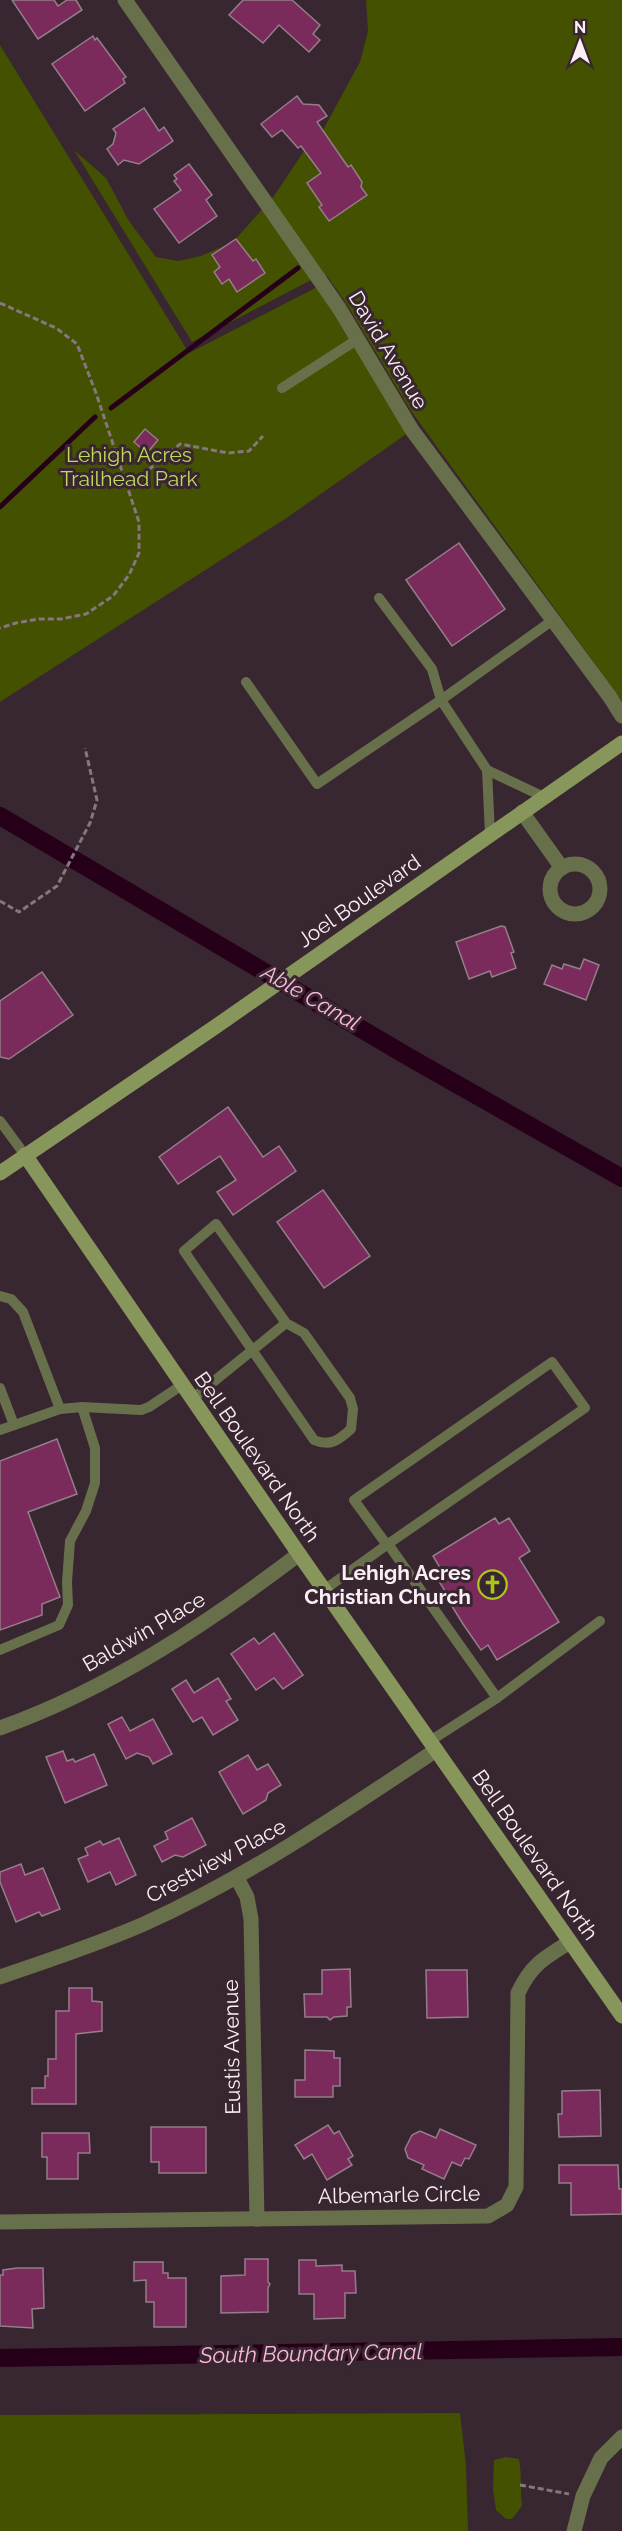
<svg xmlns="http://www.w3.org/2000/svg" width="622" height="2531" font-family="Raleway,sans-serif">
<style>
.green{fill:#445101}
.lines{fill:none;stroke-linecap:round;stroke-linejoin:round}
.stream{stroke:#260018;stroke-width:5}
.canal{stroke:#260018;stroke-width:18}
.building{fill:#7a2b5b;stroke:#947e89;stroke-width:1.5}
.path{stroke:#86767f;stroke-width:3;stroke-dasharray:6 3;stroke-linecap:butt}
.lane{stroke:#67704b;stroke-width:10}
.street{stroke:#67704b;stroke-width:15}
.secondary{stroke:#87965a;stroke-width:15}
.labels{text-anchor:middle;stroke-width:6;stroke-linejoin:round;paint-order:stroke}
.street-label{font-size:21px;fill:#fbeef4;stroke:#382630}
.park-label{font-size:21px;fill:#bed95c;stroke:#382630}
.poi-label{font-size:21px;font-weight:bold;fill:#fbeef4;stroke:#382630;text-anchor:end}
.water-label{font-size:22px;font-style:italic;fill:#fcb7dc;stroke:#382630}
</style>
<rect width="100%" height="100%" fill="#382630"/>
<g class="green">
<polygon points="366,0 622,0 622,701 411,411 346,303 327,276 319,276 192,342 74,150 106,178 129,221 156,257 178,261 201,256 233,242 274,196 304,151 323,130 360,62 368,31"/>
<polygon points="0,45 189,353 323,284 412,430 288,517 0,702"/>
<polygon points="460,2413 466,2466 468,2531 0,2531 0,2415"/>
<path d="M506 2457 519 2459C522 2475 520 2490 522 2506L512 2519H506L496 2510 493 2489 494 2460Z"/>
</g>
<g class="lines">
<g class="stream">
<polyline points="111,408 298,268"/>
<polyline points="0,507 95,417"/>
</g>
<g class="canal">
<polyline points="0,816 407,1056 622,1178"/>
<polyline points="0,2358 622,2347"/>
</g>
</g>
<g class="building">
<polygon points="12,0 54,0 58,6 67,0 76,0 82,10 38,39"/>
<polygon points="243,0 292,0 320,25 313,34 320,40 309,52 279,25 263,43 229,15"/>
<polygon points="93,36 95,40 97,38 126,77 123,79 125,83 85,111 52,64"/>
<polygon points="297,96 303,104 319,105 327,116 317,122 348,167 351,165 362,182 361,187 367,195 329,221 319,207 322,205 307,183 321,173 301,146 298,148 282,130 272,137 261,124"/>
<polygon points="144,108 159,131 164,127 173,141 139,164 124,160 118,165 107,149 113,144 116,133 113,129"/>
<polygon points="189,164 212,195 206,200 217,216 179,243 154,209 181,190 174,181 177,179 174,175"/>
<polygon points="236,239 253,261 256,259 265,273 237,292 229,279 222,284 214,272 220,267 212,255"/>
<polygon points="145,429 158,440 147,453 134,442"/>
<polygon points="459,543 505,609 452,646 406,580"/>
<polygon points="501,926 505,927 514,952 511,953 516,968 492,977 490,971 469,979 456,942"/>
<polygon points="584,959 599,965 586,1000 544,984 552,965 562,969 564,964 580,969"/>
<polygon points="42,972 73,1015 9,1059 0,1057 0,1001"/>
<polygon points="228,1107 263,1157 279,1146 296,1171 233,1215 217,1192 236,1180 220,1156 178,1184 159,1157"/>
<polygon points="323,1190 370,1256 324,1288 277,1222"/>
<polygon points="57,1439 77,1494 28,1512 60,1597 42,1604 42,1615 0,1630 0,1461"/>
<polygon points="495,1518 499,1524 509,1518 530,1551 519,1558 559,1622 497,1660 488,1645 481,1650 463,1624 450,1603 452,1602 435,1575 442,1571 433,1556"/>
<polygon points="274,1633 303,1675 283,1689 274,1678 256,1690 231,1654 254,1638 259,1644"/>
<polygon points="218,1678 231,1699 226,1701 238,1720 213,1735 202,1717 193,1722 172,1689 186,1680 194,1693"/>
<polygon points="122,1717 130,1731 153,1719 172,1754 153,1764 149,1757 137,1753 126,1759 108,1724"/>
<polygon points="63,1751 67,1761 73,1759 75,1762 94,1754 107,1785 65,1803 46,1757"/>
<polygon points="248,1755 257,1770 268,1764 281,1785 268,1793 266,1800 243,1814 219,1772"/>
<polygon points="192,1818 206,1845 183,1857 175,1855 162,1862 154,1846 168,1839 165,1832"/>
<polygon points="119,1838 136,1875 116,1885 110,1872 88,1882 78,1859 88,1855 85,1848 100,1841 103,1845"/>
<polygon points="21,1864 25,1875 43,1868 60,1909 42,1916 39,1912 16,1922 0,1882 0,1872"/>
<polygon points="350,1969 351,2007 347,2007 347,2016 334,2017 330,2020 327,2017 305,2017 304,1994 322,1994 322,1970"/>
<polygon points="426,1970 467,1970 468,2017 427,2018"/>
<polygon points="69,1988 92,1988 92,2001 102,2002 102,2031 76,2034 76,2104 32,2104 32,2088 45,2088 45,2076 48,2076 48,2059 56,2059 56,2011 69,2011"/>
<polygon points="305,2050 334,2051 334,2058 340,2058 340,2086 333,2086 333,2097 295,2097 295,2080 305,2080"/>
<polygon points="600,2090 601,2136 559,2137 558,2114 562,2114 562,2091"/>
<polygon points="328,2125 334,2134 339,2131 353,2156 348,2159 352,2165 327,2180 312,2154 304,2159 295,2145"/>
<polygon points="151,2127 206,2127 206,2173 159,2173 159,2162 151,2162"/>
<polygon points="440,2129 476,2145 469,2159 465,2158 461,2166 452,2162 444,2179 422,2169 424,2165 408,2158 405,2149 412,2135 420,2131 436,2138"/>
<polygon points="42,2133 89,2133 90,2153 78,2153 78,2179 47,2179 47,2157 42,2157"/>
<polygon points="559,2165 618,2165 619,2189 622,2189 622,2214 571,2215 571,2183 559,2183"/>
<polygon points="245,2259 268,2259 268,2282 270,2284 268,2288 268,2312 221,2313 221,2276 245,2275"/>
<polygon points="299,2260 316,2260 316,2266 342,2265 342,2271 355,2271 356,2293 345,2293 345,2318 314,2319 314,2294 299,2294"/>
<polygon points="134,2262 163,2262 163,2273 168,2273 168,2278 186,2278 186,2327 154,2327 154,2302 146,2302 146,2280 134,2281"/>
<polygon points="17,2268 43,2268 44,2308 32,2309 33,2328 0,2326 0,2275 3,2275 3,2270"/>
</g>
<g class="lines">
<g class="path">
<polyline points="0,303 56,328 77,344 96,393 139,522 139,553 129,575 113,596 86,614 61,619 39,619 16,623 0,628"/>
<polyline points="126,484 140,477 180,444 228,453 249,451 263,436"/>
<polyline points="0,901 19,912 57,886 90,823 97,800 85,748"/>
<polyline points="520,2485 569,2494"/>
</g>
<g class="lane">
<polyline points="282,388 358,339"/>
<polyline points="379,598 432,669 441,700 487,770"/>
<polyline points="246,682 317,784 441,700 553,620"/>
<polyline points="490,835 487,770 544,797"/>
<polyline points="0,1121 25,1155"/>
<polyline points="0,1296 11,1299 23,1312 60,1409"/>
<polygon points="552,1362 585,1408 388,1544 384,1541 354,1500"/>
<polyline points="0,1388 14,1425"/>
<path d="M192 1399 286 1323 216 1224 184 1251 314 1440C330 1447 339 1440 351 1429L353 1409 350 1398 304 1333 286 1323"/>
<polyline points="0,1430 60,1409 82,1407 141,1410 149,1407 182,1385"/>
<polyline points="324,1590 388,1544 497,1698 430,1741"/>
<polyline points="0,1650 59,1625 68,1605 67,1582 70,1541 86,1511 95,1483 95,1448 82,1407"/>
<polyline points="497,1698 600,1621"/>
</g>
<g class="street">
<polyline points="125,0 339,308 412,430 610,697 622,716"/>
<polyline points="522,812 562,868"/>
<circle cx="575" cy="889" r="25"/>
<path d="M0 1728C109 1689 207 1624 299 1554"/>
<polyline points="237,1878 247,1897 251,1919 257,2219"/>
<path d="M0 1977C49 1960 99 1944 146 1923 249 1876 342 1813 436 1750"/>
<path d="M0 2222 488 2216 507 2205 516 2187 518 1993C531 1965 544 1958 570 1942"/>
<polyline points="574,2531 583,2496 601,2458 622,2437"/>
</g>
<g class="secondary">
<polyline points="25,1155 299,1554 622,2016"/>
<polyline points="0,1173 215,1027 622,743"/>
</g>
</g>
<defs>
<symbol id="church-ring" viewBox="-11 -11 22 22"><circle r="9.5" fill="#382630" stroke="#aac718" stroke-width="1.5"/><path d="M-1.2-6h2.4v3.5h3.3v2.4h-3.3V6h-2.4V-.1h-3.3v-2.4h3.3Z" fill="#aac718"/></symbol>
</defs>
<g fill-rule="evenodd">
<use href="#church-ring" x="476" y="1568" width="33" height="33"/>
</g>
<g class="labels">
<g class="street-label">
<text transform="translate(388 350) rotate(59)" y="7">David Avenue</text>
<text transform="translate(359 901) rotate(-35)" y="7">Joel Boulevard</text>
<text transform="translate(257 1457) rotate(55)" y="7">Bell Boulevard North</text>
<text transform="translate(144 1632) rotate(-30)" y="7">Baldwin Place</text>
<text transform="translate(535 1855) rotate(55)" y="7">Bell Boulevard North</text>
<text transform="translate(216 1861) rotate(-28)" y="7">Crestview Place</text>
<text transform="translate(232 2047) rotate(-91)" y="7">Eustis Avenue</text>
<text transform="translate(399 2195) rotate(-1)" y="7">Albemarle Circle</text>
</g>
<g class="park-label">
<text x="129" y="462">Lehigh Acres<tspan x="129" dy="24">Trailhead Park</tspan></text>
</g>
<g class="poi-label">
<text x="471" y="1580">Lehigh Acres<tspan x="471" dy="24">Christian Church</tspan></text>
</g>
<g class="water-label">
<text transform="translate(311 997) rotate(30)" y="8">Able Canal</text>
<text transform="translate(311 2353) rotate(-1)" y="8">South Boundary Canal</text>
</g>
</g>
<g transform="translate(580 42)" stroke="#382630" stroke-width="4.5" paint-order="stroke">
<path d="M0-4.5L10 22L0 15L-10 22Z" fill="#fbeef4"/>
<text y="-9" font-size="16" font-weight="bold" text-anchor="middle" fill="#fbeef4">N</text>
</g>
</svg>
